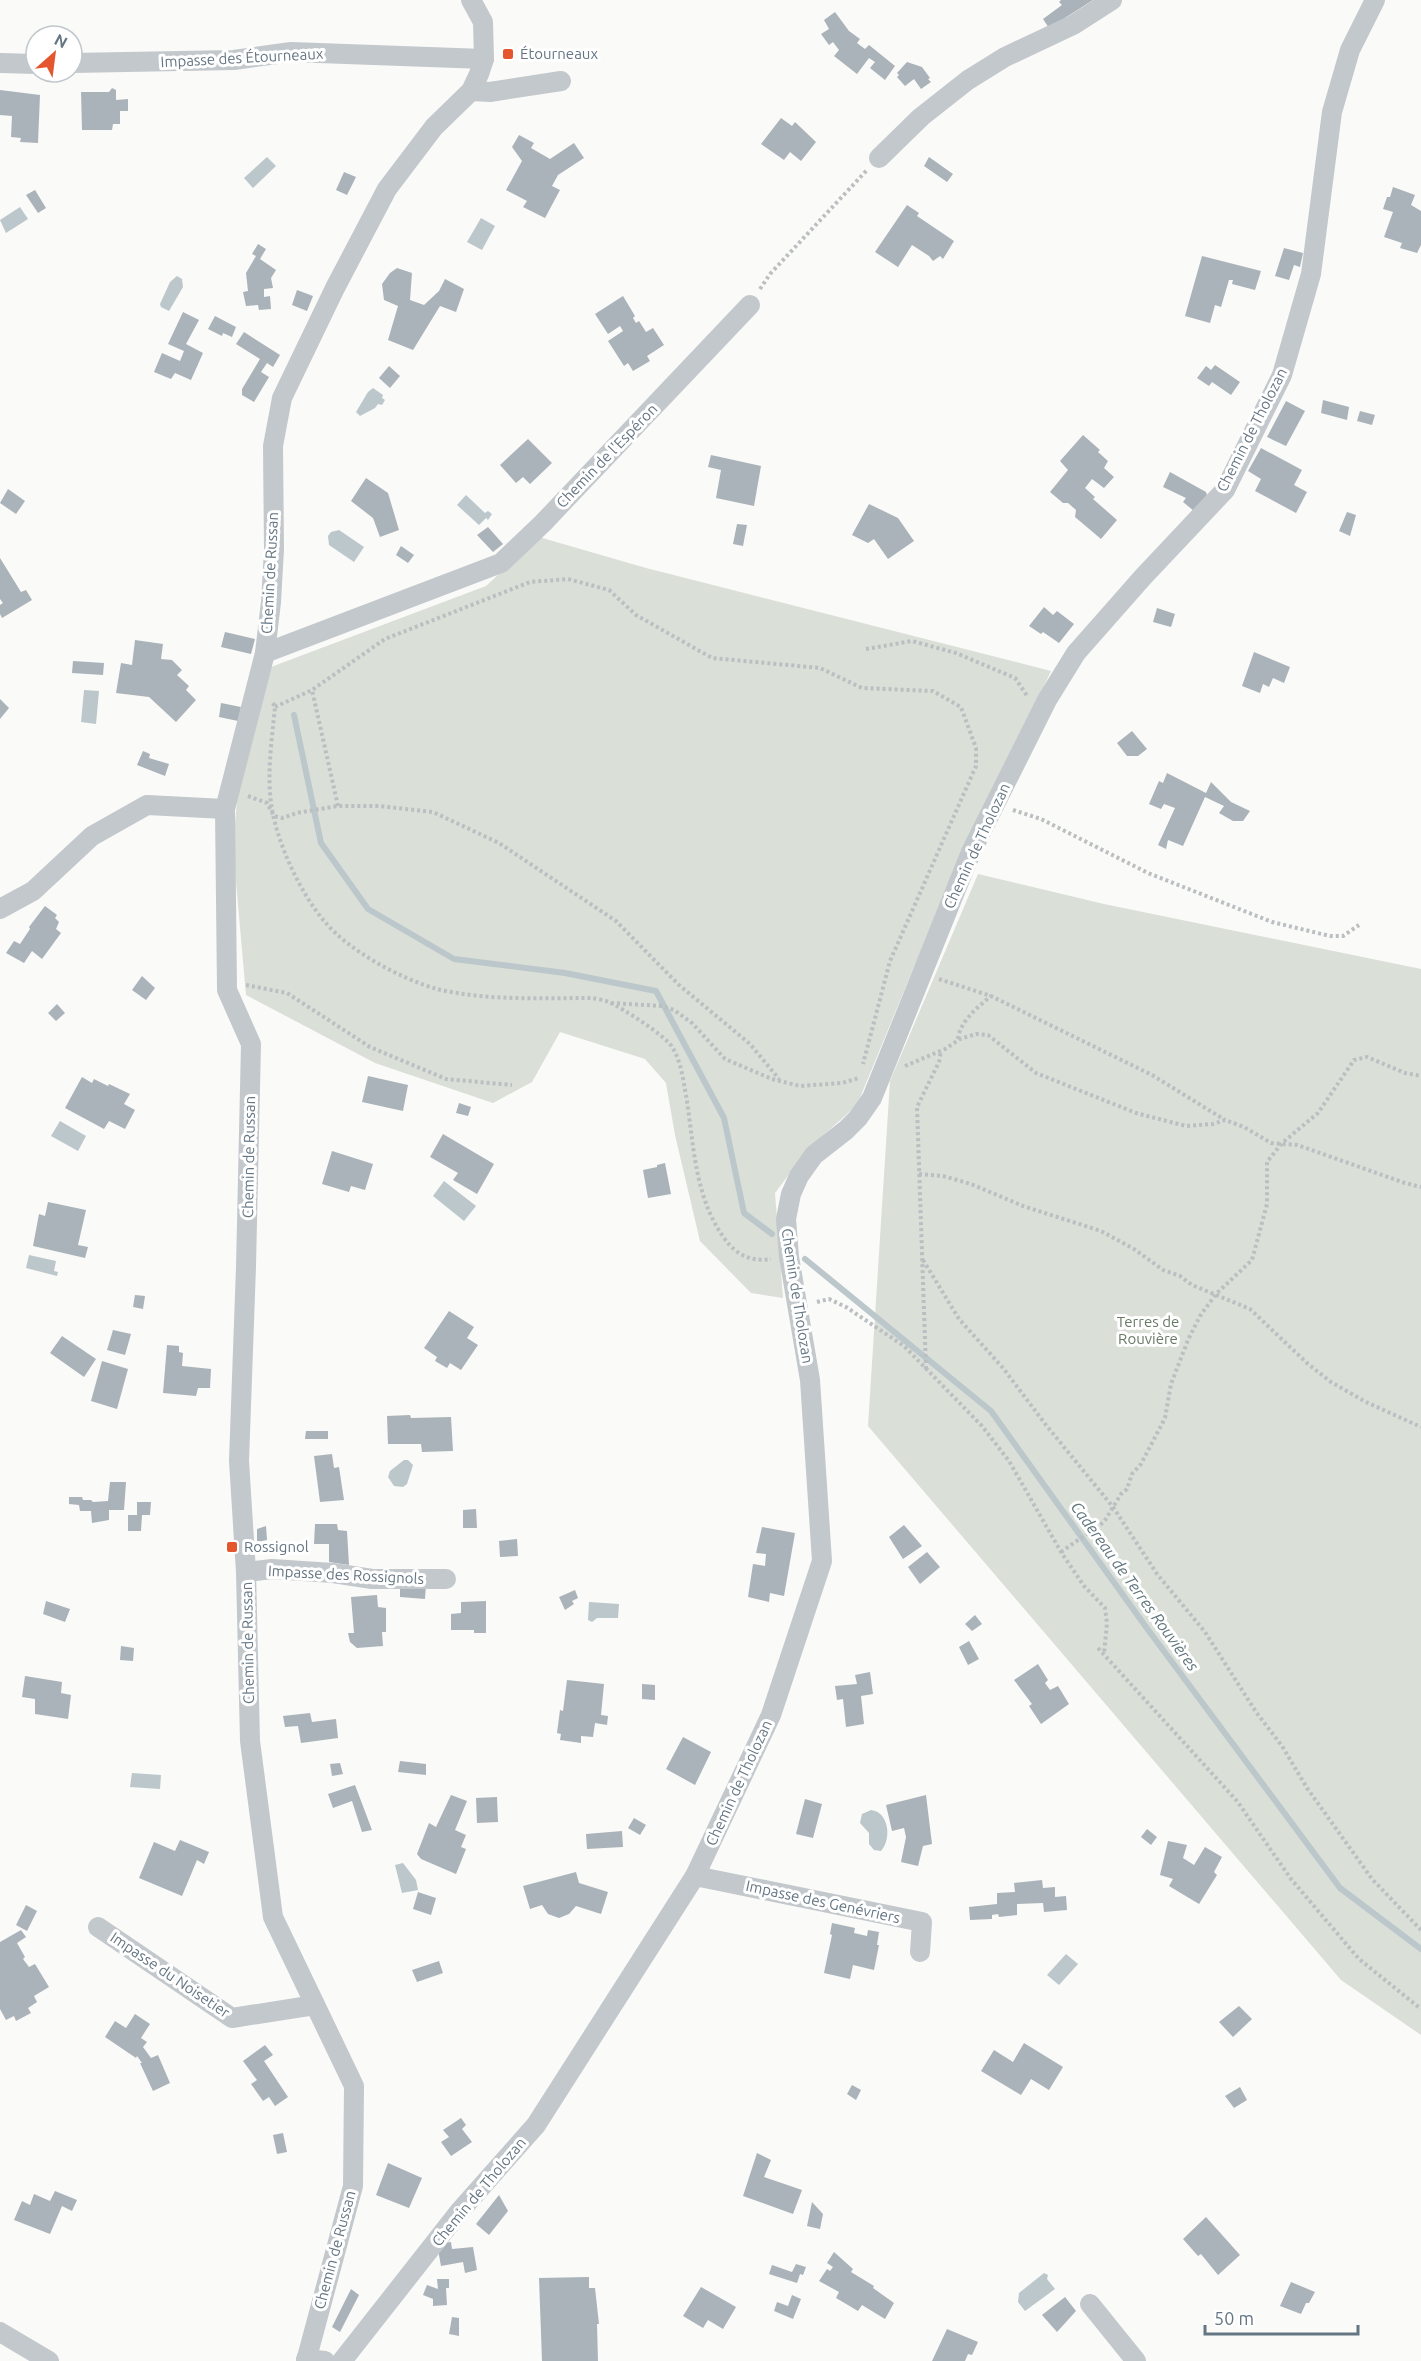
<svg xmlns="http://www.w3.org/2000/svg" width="1421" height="2361" font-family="Ubuntu,sans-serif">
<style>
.green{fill:#dadfd7}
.water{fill:#bbc7cb}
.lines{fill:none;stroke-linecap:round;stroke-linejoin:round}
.stream{stroke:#bbc7cb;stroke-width:6}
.building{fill:#aab3b9}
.path{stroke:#bbbfc2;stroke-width:4;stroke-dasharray:3 3;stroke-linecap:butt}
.minor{stroke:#c3c8cc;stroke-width:20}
.poi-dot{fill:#e4572e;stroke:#fff;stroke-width:2}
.labels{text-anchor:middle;stroke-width:6;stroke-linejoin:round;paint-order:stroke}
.poi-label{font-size:15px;fill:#657683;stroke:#fff;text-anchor:start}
.street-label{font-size:15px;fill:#657683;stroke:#fff}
.park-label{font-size:15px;fill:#687a64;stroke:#fff}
.water-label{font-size:16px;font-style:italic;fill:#60757c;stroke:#fff}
</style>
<rect width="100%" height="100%" fill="#fafaf8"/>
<g class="green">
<polygon points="539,537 646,568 1051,671 913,969 857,1105 809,1148 775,1193 783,1298 751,1293 700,1241 675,1135 666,1083 645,1059 560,1032 532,1082 493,1103 375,1063 246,995 233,848 237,801 271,667 486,586"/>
<polygon points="978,874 1104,904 1421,969 1421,2035 1341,1980 868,1426 890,1081"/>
</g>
<g class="water">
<polygon points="267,157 276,166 253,188 244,178"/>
<polygon points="20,207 28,219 6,233 0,220"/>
<polygon points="481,218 495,226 482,250 467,242"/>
<polygon points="177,276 182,279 183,287 169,311 161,307 160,304 170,282"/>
<polygon points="373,388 383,395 382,398 385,400 382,405 378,404 375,408 360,416 356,412 368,392"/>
<polygon points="466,495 485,513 488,511 492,514 488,520 486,518 479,525 457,505"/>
<polygon points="339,530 364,547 354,562 329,545 328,536 331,532"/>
<polygon points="84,690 99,691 96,724 81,722"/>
<polygon points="60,1121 86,1136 78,1151 51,1136"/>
<polygon points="444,1181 476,1206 464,1221 433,1196"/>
<polygon points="29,1255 56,1261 54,1271 58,1272 57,1276 26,1268"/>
<polygon points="404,1460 408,1460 413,1465 407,1484 403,1487 394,1486 388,1477 390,1471"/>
<polygon points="589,1602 619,1604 618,1618 597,1618 592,1622 588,1620"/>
<polygon points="132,1773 161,1775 160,1789 130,1787"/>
<path d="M871 1810C889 1812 892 1839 881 1851L874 1850 869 1844V1833L860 1823 862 1814Z"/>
<polygon points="403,1863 416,1880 418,1890 402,1893 395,1865"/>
<polygon points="1066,1954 1078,1964 1059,1985 1047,1975"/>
<polygon points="1044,2273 1048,2275 1047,2279 1055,2289 1025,2311 1018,2302 1019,2293"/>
</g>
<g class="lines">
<g class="stream">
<polyline points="294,715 321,843 368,909 454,959 565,973 656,991 724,1118 744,1213 772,1234"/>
<polyline points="805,1259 991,1411 1146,1627 1340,1888 1421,1949"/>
</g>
</g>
<g class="building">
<polygon points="1061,0 1093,0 1049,28 1043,19 1062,5 1059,2"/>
<polygon points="835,12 849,31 860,39 857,43 865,49 869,45 895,66 885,80 870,68 875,62 869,58 857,74 834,56 839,50 833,42 829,45 821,34 829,29 824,20"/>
<polygon points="907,62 922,67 930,78 928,79 931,82 921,89 914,79 905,86 897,77 899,75 897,73"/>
<polygon points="112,88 116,90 116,100 128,99 128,111 120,111 120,124 113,124 112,130 82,130 81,92 109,92"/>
<polygon points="0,90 40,95 38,143 20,142 21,138 11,137 12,116 0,115"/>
<polygon points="781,118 792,126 795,122 816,142 801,161 790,152 784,160 761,144"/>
<polygon points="519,135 534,143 531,148 550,159 574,143 584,158 558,175 552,186 560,190 545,218 523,207 527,201 506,190 522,161 512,147"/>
<polygon points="929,157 953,174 947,182 924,166"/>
<polygon points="344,172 356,177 347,195 336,190"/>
<polygon points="1393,187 1415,195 1411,205 1421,211 1421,245 1417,253 1400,248 1402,243 1384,237 1393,212 1383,209 1387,197 1390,197"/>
<polygon points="35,190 46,208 38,213 26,195"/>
<polygon points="907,205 919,213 917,216 954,241 943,259 940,256 933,261 929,256 912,245 898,267 875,252"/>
<polygon points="258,244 266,249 260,259 276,270 271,278 273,288 264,289 264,297 270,296 271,309 259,310 258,305 246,306 243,292 248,291 246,273 256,256 252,254"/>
<polygon points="1284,248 1303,253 1300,267 1294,265 1289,280 1275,276"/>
<polygon points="1202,256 1261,271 1255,290 1232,284 1233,280 1229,280 1221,307 1215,305 1210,323 1185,316"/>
<polygon points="397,268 412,273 410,300 424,305 439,291 445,279 464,289 456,312 440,306 413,350 388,340 398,306 384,300 382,284 390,273"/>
<polygon points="297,290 313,296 307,311 292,305"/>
<polygon points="623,296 635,316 633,318 636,323 639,321 646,332 653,328 664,345 647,356 650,361 633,371 628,363 624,366 608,341 623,331 620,326 608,334 595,314"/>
<polygon points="183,312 199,320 186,344 203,353 191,380 175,373 171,379 154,372 162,353 180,361 184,351 168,344"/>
<polygon points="215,316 236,327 232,337 223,333 222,336 208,329"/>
<polygon points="244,332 280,355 273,367 267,363 261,372 269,377 254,402 242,395 242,389 260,359 236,344"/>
<polygon points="1215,365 1240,382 1231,395 1212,382 1209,386 1197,378 1206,366 1211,370"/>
<polygon points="389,366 400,376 390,388 379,378"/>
<polygon points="1323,400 1349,407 1347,420 1321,413"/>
<polygon points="1286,401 1305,411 1286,446 1267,437"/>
<polygon points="1360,411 1375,415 1372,425 1357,421"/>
<polygon points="1083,435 1100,450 1098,452 1108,461 1104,468 1114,477 1104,488 1092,479 1085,488 1095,497 1093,499 1117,520 1101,539 1075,517 1076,510 1068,503 1063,503 1050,492 1068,470 1060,461"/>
<polygon points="528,439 552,463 530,484 523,477 516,483 500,465"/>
<polygon points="1261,448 1302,470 1294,485 1307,492 1296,513 1255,491 1261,479 1248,471"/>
<polygon points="711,455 761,466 754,506 716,498 721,470 708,467"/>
<polygon points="1170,472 1206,492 1207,495 1194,511 1183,502 1186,498 1163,487"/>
<polygon points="366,478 388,493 399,530 380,537 373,518 351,501"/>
<polygon points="8,489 25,501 16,514 0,503"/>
<polygon points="869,504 898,518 914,541 888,559 874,539 868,543 852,535"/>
<polygon points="1347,512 1356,515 1350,536 1339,531"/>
<polygon points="737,524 747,525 743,546 733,544"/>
<polygon points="488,527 503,544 493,552 477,535"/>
<polygon points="401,546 414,555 408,563 396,555"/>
<polygon points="0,558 21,592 26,590 32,600 2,618 0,614 0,605 3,603 0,599"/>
<polygon points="1044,607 1053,615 1057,611 1074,624 1059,643 1043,632 1041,634 1029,626"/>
<polygon points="1157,608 1175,614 1171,627 1153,622"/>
<polygon points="225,632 255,639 251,654 221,647"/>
<polygon points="135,640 163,644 161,659 172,660 182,670 177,675 189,686 186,690 196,700 176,722 149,697 116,693 121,663 132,665"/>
<polygon points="1254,652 1290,667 1284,683 1273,678 1269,687 1263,684 1260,693 1242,686"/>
<polygon points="73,661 104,663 103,675 72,673"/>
<polygon points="0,699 9,708 0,719"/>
<polygon points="221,703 241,707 238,721 219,717"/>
<polygon points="1132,731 1147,749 1138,756 1127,756 1117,743"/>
<polygon points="143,751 150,754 149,758 169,764 165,776 137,765"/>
<polygon points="1167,773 1206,793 1211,782 1231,802 1250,811 1243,821 1233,821 1219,813 1224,806 1205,797 1183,846 1168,840 1166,849 1158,845 1175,808 1164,804 1161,809 1149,804 1159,781 1163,783"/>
<polygon points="45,906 57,915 55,918 59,922 56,929 61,933 42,959 32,951 24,963 6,953 14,941 20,944 30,929 29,927"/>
<polygon points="142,976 155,988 146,1000 132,990"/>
<polygon points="57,1004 65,1013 56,1021 48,1013"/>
<polygon points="368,1076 408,1085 403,1111 362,1102"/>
<polygon points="82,1077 92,1083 94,1079 108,1086 109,1084 130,1094 124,1104 135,1110 125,1129 109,1121 104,1129 65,1108"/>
<polygon points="459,1103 471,1107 468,1116 456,1113"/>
<polygon points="443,1134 494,1164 477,1194 453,1180 458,1173 430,1157"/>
<polygon points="332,1151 373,1164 365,1190 351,1186 349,1192 322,1184"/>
<polygon points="665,1163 671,1194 648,1198 643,1170 657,1167 657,1165"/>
<polygon points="48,1202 86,1210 78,1245 88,1247 85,1258 33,1246 39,1214 45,1216"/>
<polygon points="135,1295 145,1296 143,1309 133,1307"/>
<polygon points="449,1311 474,1327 467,1338 478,1345 461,1370 450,1363 447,1368 435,1361 437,1357 424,1348"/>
<polygon points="113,1330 131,1334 125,1355 107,1350"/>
<polygon points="62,1336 96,1359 84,1377 50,1353"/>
<polygon points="167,1345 179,1346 179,1352 183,1353 182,1366 211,1369 210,1388 198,1388 196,1396 163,1393"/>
<polygon points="102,1361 128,1369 117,1409 91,1401"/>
<polygon points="410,1415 411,1418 451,1417 453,1451 422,1452 421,1444 388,1444 387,1416"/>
<polygon points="306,1431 328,1431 328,1439 305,1439"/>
<polygon points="332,1454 334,1468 339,1467 344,1500 320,1502 314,1456"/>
<polygon points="110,1482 126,1482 124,1510 109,1510 109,1520 92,1523 91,1511 80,1511 79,1505 69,1504 69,1497 82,1497 83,1500 91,1500 93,1502 108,1501"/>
<polygon points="137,1502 151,1502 150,1515 142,1515 141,1531 128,1531 128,1515 137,1515"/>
<polygon points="476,1509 477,1528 463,1528 463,1510"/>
<polygon points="315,1524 337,1524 338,1530 347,1531 349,1565 329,1562 329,1544 314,1544"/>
<polygon points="904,1525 922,1546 903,1559 889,1537"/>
<polygon points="266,1526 267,1540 257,1542 257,1529"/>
<polygon points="762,1527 795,1533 784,1596 770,1593 769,1602 748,1597 753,1564 765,1566 766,1554 756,1553"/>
<polygon points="517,1539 518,1556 500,1557 499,1541"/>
<polygon points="927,1552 940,1567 920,1584 908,1567"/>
<polygon points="400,1581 426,1584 425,1599 400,1597"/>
<polygon points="575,1590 578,1598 572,1601 574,1604 565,1610 559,1597"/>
<polygon points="377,1595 378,1607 386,1608 386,1632 382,1632 383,1646 357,1648 350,1642 348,1633 354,1633 351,1597"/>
<polygon points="46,1601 70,1609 65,1622 43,1614"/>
<polygon points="486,1601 486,1633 474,1633 474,1630 451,1630 451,1614 461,1613 461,1602"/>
<polygon points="975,1615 982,1624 972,1631 965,1624"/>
<polygon points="969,1641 979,1659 968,1665 959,1647"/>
<polygon points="121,1646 134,1648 133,1661 120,1660"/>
<polygon points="1038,1664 1048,1680 1045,1683 1050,1690 1058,1686 1069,1704 1041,1724 1029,1706 1032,1704 1014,1680"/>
<polygon points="870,1672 873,1694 861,1696 864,1724 846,1727 843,1699 837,1700 835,1686 857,1684 855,1675"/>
<polygon points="25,1676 62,1682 61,1693 71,1695 68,1719 35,1714 35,1699 22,1697"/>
<polygon points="567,1680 604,1684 601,1715 608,1716 607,1725 595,1723 593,1737 581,1736 581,1743 560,1740 561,1734 557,1733 560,1710 563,1711"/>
<polygon points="642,1684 655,1685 655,1700 642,1699"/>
<polygon points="310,1713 312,1722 336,1719 338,1738 301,1743 298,1726 285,1727 283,1716"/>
<polygon points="683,1737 711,1752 695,1785 666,1769"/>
<polygon points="400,1761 426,1764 426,1775 398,1772"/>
<polygon points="340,1763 343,1774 332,1776 330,1764"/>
<polygon points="355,1785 372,1830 362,1832 352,1801 333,1808 328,1794"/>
<polygon points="451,1795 467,1801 455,1830 466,1835 461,1847 466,1849 456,1874 421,1859 417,1854 429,1823 436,1827"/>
<polygon points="926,1795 932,1844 923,1846 918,1866 901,1862 906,1837 904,1828 892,1831 886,1805"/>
<polygon points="497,1797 498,1822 477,1823 476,1798"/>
<polygon points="805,1799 822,1804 813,1838 796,1834"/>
<polygon points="634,1818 646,1825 640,1835 628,1828"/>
<polygon points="1147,1829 1157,1837 1151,1845 1141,1837"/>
<polygon points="622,1831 623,1847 587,1849 586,1834"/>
<polygon points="180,1840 209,1852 204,1864 197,1860 182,1896 139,1878 154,1842 175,1851"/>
<polygon points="1168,1841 1187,1845 1183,1858 1194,1865 1205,1847 1222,1857 1214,1872 1217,1875 1199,1904 1169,1886 1173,1879 1160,1875"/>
<polygon points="576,1872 579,1883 608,1892 601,1914 576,1906 569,1914 559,1918 548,1914 542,1905 530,1909 523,1886"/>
<polygon points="1042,1880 1043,1888 1055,1887 1055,1897 1066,1896 1067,1910 1044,1912 1043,1903 1017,1904 1017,1915 999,1917 998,1914 992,1915 992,1919 970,1920 969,1907 997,1904 997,1893 1015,1892 1014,1883"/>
<polygon points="418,1892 436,1898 431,1915 413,1909"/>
<polygon points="26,1905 37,1911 27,1931 16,1925"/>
<polygon points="832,1923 855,1928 854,1933 867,1936 868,1930 879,1932 877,1945 879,1945 874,1970 853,1965 850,1979 824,1973 832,1935 830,1934"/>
<polygon points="21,1930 26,1937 17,1943 25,1957 23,1959 29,1967 35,1964 49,1987 34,1996 37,2002 28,2008 31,2013 16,2021 14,2016 6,2020 0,2009 0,1942"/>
<polygon points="439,1961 443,1973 417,1982 412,1970"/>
<polygon points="1239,2006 1252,2019 1233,2037 1219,2022"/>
<polygon points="135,2014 150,2024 141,2038 147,2042 143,2047 151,2058 158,2055 170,2083 153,2091 140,2063 142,2063 137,2056 136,2058 105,2037 115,2021 126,2028"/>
<polygon points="1024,2043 1063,2067 1049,2090 1031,2079 1021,2095 981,2071 994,2050 1013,2062"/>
<polygon points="265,2045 273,2055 264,2061 288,2097 275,2106 269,2097 263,2101 251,2084 257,2080 243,2061"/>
<polygon points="852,2085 861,2090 856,2100 847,2094"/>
<polygon points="1240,2087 1247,2100 1234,2108 1225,2096"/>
<polygon points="461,2118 466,2125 462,2129 472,2142 451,2156 441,2142 449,2137 443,2130"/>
<polygon points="283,2133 287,2152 277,2154 273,2135"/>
<polygon points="757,2153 771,2160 764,2177 802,2190 793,2214 743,2196"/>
<polygon points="388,2163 422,2178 409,2208 376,2195"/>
<polygon points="55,2191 77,2200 72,2211 62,2206 50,2234 14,2220 22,2201 30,2205 34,2194 50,2201"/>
<polygon points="499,2195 508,2211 489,2235 476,2224"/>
<polygon points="812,2202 823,2214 820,2229 807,2226"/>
<polygon points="1206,2217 1240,2255 1218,2275 1201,2254 1198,2256 1183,2239"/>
<polygon points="451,2242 452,2249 473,2247 477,2270 465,2273 463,2262 441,2266 437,2244"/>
<polygon points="834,2252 853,2269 851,2272 874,2286 873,2288 894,2303 885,2319 862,2305 858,2311 836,2298 839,2292 819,2281 827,2269 830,2271 833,2267 827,2263"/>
<polygon points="796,2264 806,2267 803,2275 800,2274 797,2283 769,2274 772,2265 792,2272"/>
<polygon points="589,2277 589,2288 595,2288 599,2324 597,2324 598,2361 542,2361 539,2278"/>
<polygon points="437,2279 449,2279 449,2288 446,2288 447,2305 433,2306 433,2299 423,2295 427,2285 438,2289"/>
<polygon points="1291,2282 1315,2292 1309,2303 1306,2303 1301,2314 1280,2306"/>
<polygon points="701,2287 736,2307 723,2329 708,2320 703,2328 683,2316"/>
<polygon points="351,2289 359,2295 340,2332 332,2327"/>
<polygon points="792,2295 801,2299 793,2319 774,2311 777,2302 788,2306"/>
<polygon points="1065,2297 1076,2311 1057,2332 1042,2315"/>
<polygon points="452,2317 459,2318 459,2336 449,2334"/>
<polygon points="947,2329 978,2342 972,2355 968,2354 965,2361 932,2361"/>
</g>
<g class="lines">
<g class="path">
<polyline points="760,289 770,274 867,170"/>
<polyline points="866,649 912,641 956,653 1015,678 1028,697"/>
<path d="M273 703 275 707C272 738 267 772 271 803 276 841 300 893 325 922 349 951 401 979 437 989 486 1001 541 998 592 998 597 999 604 1000 609 1002 622 1008 666 1036 672 1047 681 1061 683 1079 686 1095 694 1144 694 1196 724 1238 736 1255 751 1262 771 1259"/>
<polyline points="275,707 312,690"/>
<polyline points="248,796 267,803 274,816 282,818 297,813 338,806 379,806 433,812 499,843 616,921 679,985 750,1044 779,1079"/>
<polyline points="338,806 312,690 385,639 530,582 568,579 609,590 636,615 712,658 820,668 862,688 933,691 961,707 976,748 976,766 890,961 863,1064"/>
<polyline points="1013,810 1041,819 1148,873 1272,922 1330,936 1343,936 1359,925"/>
<polyline points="939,979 991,996 1152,1075 1225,1120"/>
<polyline points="246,985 287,993 370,1047 446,1079 512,1085"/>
<polyline points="611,1003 662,1006 674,1010 692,1023 725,1059 772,1079 800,1086 842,1083 859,1078"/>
<path d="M958 1039C960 1021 978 1007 991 996"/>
<polyline points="905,1066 945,1049 960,1039 976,1034 988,1035 1036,1073 1136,1113 1186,1126 1213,1124 1225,1120 1244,1127 1271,1143 1297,1145 1405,1183 1421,1187"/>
<polyline points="919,1174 943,1176 971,1184 1023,1206 1101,1231 1134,1249 1163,1270 1180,1276 1192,1285 1250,1309 1308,1364 1331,1382 1366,1402 1421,1427"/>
<polyline points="923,1260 959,1319 1003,1368 1046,1425 1113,1507 1157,1574 1205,1632 1256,1712 1282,1746 1307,1788 1372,1879 1421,1930"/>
<polyline points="817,1302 829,1299 846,1307 904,1346 982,1426 1009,1461 1061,1552 1084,1586 1105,1608 1107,1623 1104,1654"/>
<polyline points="926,1369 917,1107 939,1062 941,1051"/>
<polyline points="1061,1552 1104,1522 1121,1494 1127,1489 1132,1474 1141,1464 1165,1418 1171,1384 1188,1340 1200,1316 1216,1294 1252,1260 1267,1204 1267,1162 1282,1143 1318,1113 1354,1060 1367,1057 1405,1073 1421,1076"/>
<polyline points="1098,1648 1237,1801 1291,1879 1359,1959 1421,2009"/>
</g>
<g class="minor">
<polyline points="0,63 36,64"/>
<polyline points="72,63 234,60 291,52 484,59"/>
<polyline points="471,91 490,92 561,81"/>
<polyline points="879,158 921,117 968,80 1005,57 1073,25 1112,0"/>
<polyline points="265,653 501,563 543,523 750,305"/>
<polyline points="0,909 33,891 92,836 147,805 225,809"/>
<polyline points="246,1572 272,1569 333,1573 372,1579 446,1579"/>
<polyline points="695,1876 922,1922 920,1952"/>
<polyline points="98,1927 232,2018 315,2005"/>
<polyline points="1090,2304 1136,2361"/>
<polyline points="0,2332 49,2361"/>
<polyline points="306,2359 325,2361"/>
<polyline points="306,2361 353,2186 354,2086 273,1917 250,1741 246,1572 239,1461 246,1267 251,1044 227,990 225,809 265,653 271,602 274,549 273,446 282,398 335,288 387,189 434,127 471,91 479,74 484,59 483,22 471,0"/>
<polyline points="342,2361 459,2212 536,2125 695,1876 771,1715 822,1561 810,1380 789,1257 786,1219 791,1194 799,1176 814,1155 846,1130 858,1118 872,1098 971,852 1047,700 1076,653 1143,577 1225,490 1282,375 1311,274 1332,112 1350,50 1375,0"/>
</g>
</g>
<g class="poi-dot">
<rect x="502" y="48" width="12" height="12" rx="3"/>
<rect x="226" y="1541" width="12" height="12" rx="3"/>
</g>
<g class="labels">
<g class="poi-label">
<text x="520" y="59">Étourneaux</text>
<text x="244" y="1552">Rossignol</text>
</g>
<g class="street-label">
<text transform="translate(242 58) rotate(-3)" y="5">Impasse des Étourneaux</text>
<text transform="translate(1252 430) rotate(-63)" y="5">Chemin de Tholozan</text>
<text transform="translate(607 456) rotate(-46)" y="5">Chemin de l'Espéron</text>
<text transform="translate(270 573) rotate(-87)" y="5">Chemin de Russan</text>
<text transform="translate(977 846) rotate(-65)" y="5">Chemin de Tholozan</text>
<text transform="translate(249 1157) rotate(-89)" y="5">Chemin de Russan</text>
<text transform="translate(797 1296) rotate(81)" y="5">Chemin de Tholozan</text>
<text transform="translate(346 1575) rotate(3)" y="5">Impasse des Rossignols</text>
<text transform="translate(248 1643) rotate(-91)" y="5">Chemin de Russan</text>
<text transform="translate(739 1783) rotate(-65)" y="5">Chemin de Tholozan</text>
<text transform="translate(823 1902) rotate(12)" y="5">Impasse des Genévriers</text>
<text transform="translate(170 1975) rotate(34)" y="5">Impasse du Noisetier</text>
<text transform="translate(479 2192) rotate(-50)" y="5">Chemin de Tholozan</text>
<text transform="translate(335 2250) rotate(-75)" y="5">Chemin de Russan</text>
</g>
<g class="park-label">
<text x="1148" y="1327">Terres de<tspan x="1148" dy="17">Rouvière</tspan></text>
</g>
<g class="water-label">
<text transform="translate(1135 1586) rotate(54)" y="6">Cadereau de Terres Rouvières</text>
</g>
</g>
<g transform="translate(54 54) rotate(28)"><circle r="28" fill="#ffffff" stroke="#c1c8cd" stroke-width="1.5"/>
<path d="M0-4.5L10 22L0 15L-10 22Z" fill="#e4572e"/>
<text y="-9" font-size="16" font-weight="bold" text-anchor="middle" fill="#657683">N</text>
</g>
<path d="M1205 2325v9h153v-9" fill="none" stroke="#657683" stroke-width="3"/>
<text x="1214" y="2325" font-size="18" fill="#657683" stroke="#ffffff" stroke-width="4.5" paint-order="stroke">50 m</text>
</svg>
